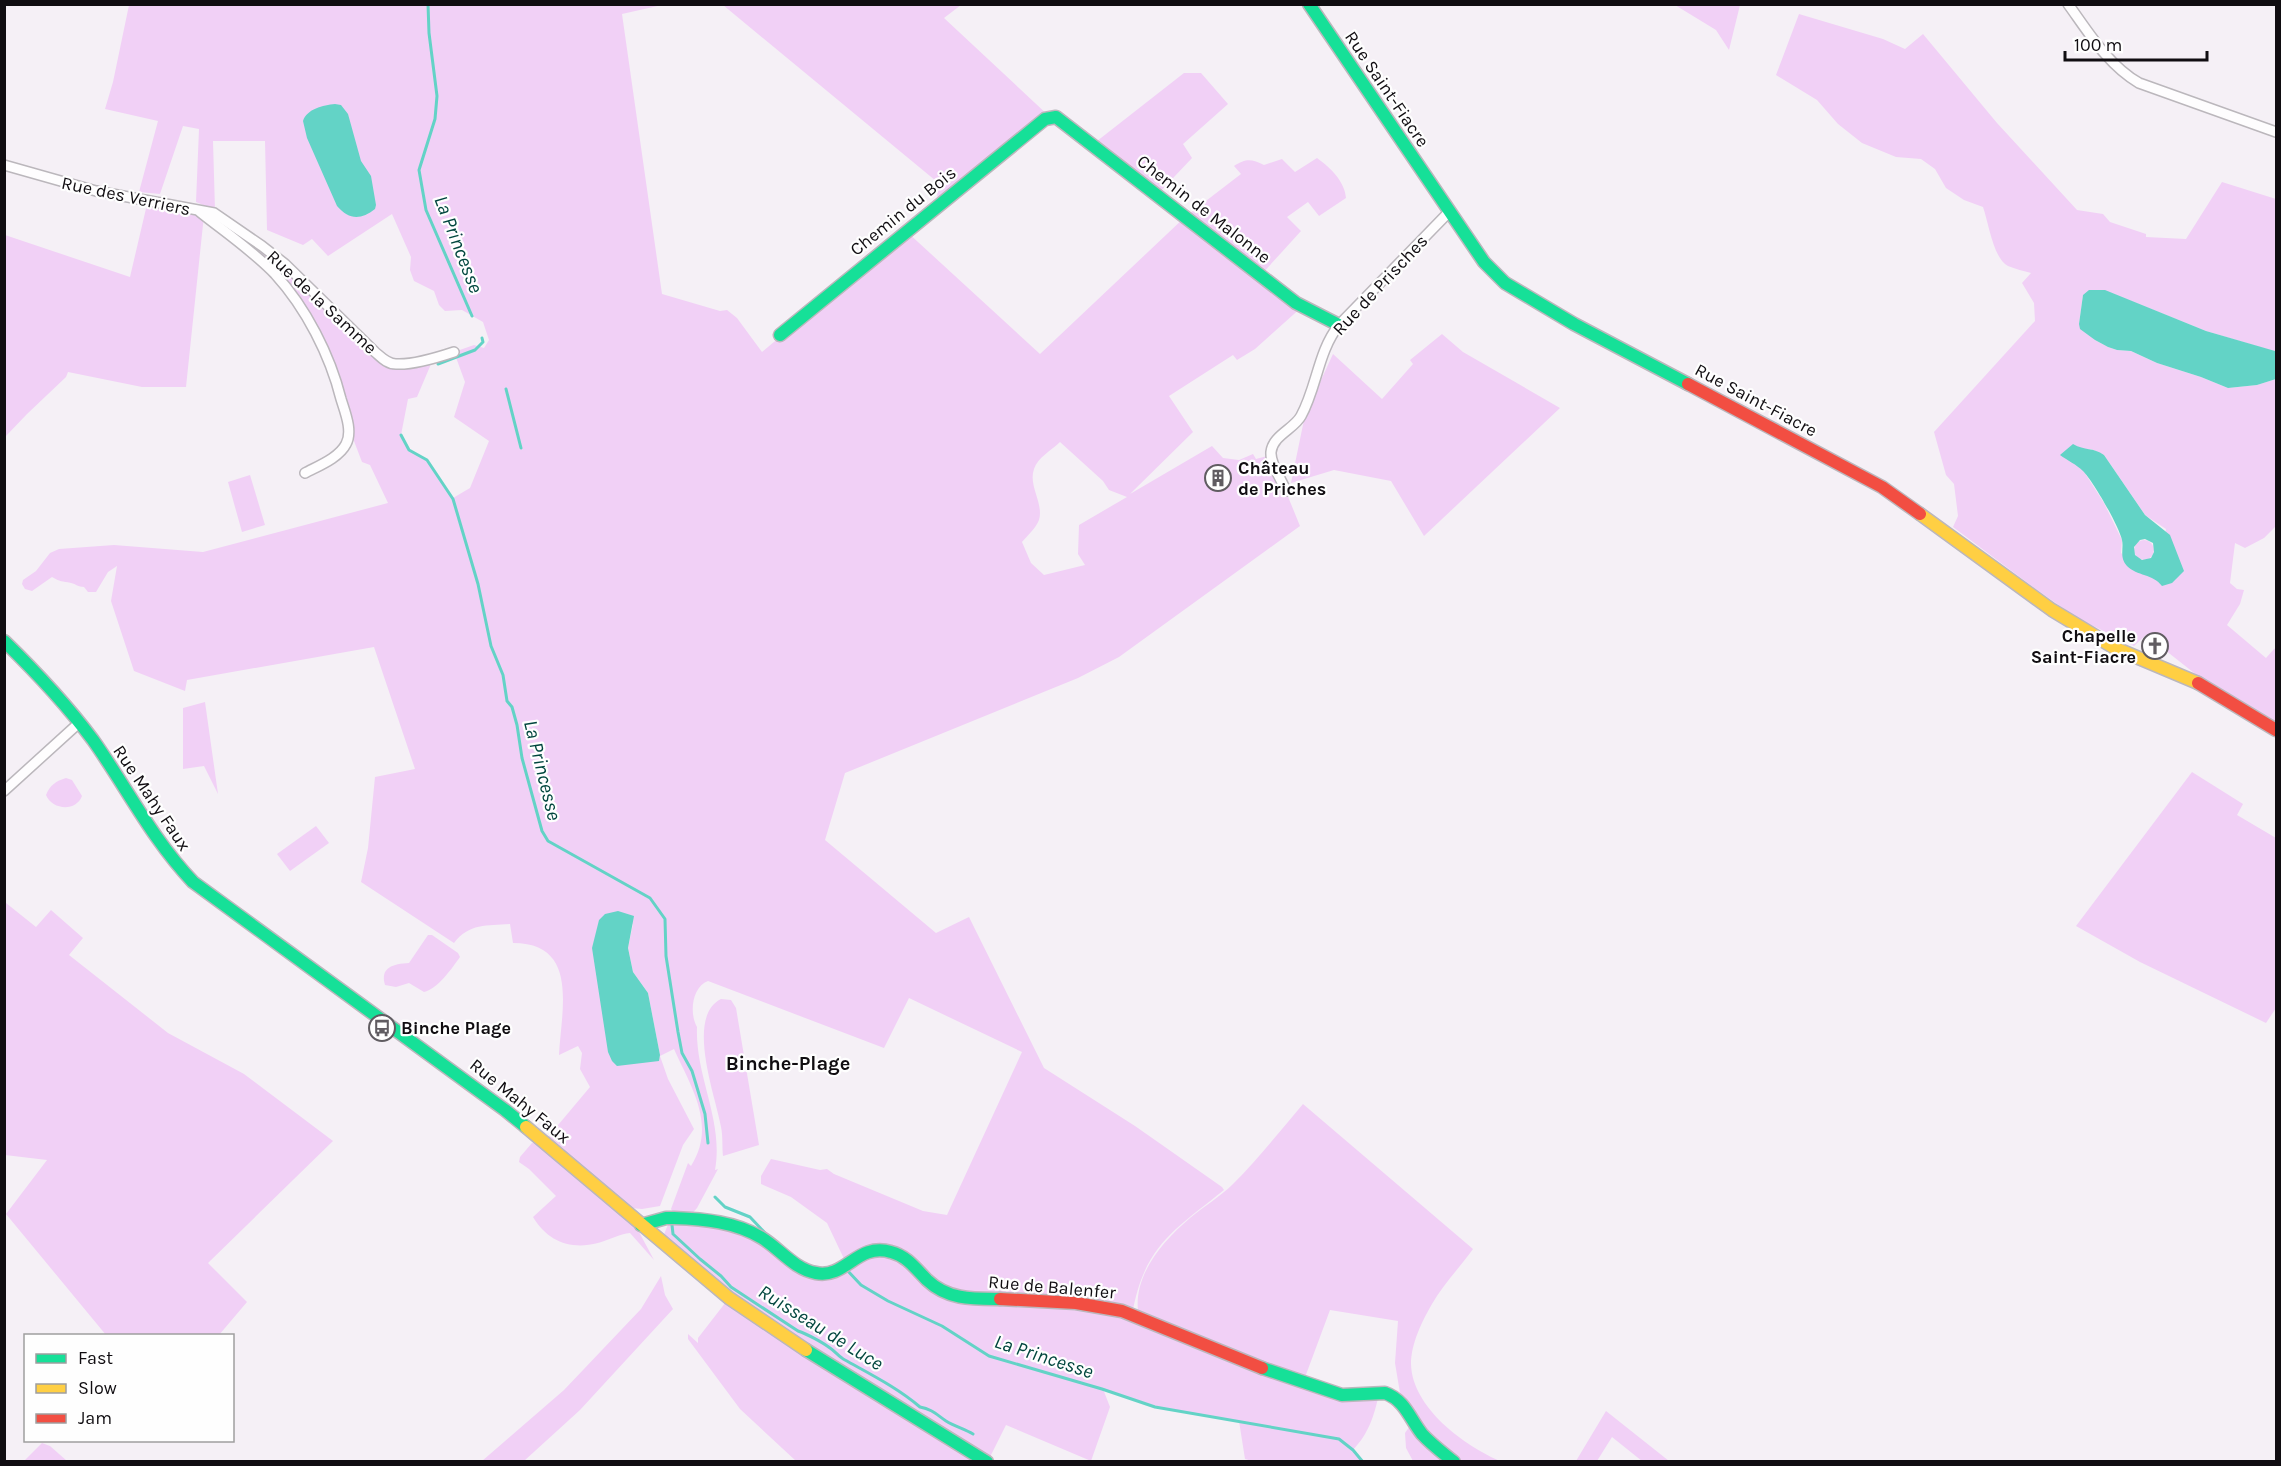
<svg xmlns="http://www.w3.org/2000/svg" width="2281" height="1466" font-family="Karla,sans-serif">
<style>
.green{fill:#f1d0f6;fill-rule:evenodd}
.water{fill:#63d3c6;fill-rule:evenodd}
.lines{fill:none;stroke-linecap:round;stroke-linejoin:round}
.stream{stroke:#63d3c6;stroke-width:3}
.street-casing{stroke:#bbb7bc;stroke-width:12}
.fast-casing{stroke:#bbb7bc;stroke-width:15}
.slow-casing{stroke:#bbb7bc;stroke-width:15}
.jam-casing{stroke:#bbb7bc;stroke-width:15}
.street{stroke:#fefdfe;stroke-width:9}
.fast{stroke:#16e098;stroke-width:12}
.slow{stroke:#ffcf43;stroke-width:12}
.jam{stroke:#f24e42;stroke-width:12}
.labels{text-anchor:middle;stroke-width:4.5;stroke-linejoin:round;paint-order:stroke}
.street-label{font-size:18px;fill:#100d11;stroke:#fefefe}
.poi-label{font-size:18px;font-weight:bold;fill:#100d11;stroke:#fefefe;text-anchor:start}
.water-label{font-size:20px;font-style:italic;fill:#01463e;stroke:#fefefe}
.neighbourhood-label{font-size:20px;font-weight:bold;fill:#100d11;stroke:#fefefe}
</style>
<rect width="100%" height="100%" fill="#f5f0f6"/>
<g class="green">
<path d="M129 5H662L622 14 662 294 720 311 727 310 737 318 762 352 906 231 1040 354 1185 217 1241 174 1234 166C1246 158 1252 159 1264 165L1282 159 1295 172 1317 158C1331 168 1345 182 1346 198L1319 216 1308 202 1287 217 1301 231 1261 275 1303 306 1255 349 1237 360 1233 355 1169 396 1193 432 1130 494 1212 446 1223 458 1239 460 1253 454 1256 459 1271 455 1300 526 1119 657 1078 678 845 773 825 840 936 933 969 917 1044 1068 1135 1126 1222 1187 1224 1190C1173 1231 1144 1246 1132 1315L1325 1390 1379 1394C1374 1416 1369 1433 1353 1450L1363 1461H1252L1245 1459 1239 1421 1155 1407 1103 1389 1110 1407 1091 1461 1006 1425 988 1461H796L740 1409 688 1339V1334L698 1343V1338L729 1298 663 1237 673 1212 671 1209 688 1163 691 1166C717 1125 691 1087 674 1049L660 1056 668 1079 694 1129 683 1145 660 1206 642 1209 631 1208 548 1137 590 1087 580 1069 582 1053 578 1046 559 1055C561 1011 580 943 513 943L510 924C487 926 469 923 454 943L361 882 368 848 375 777 415 769 374 647 187 680 185 691 134 671 111 601 117 566 108 572 96 592H88L84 587C78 587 76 584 71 583 62 581 60 582 52 577L32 591 25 589 22 584 23 580 36 571 50 553 59 549 114 545 203 552 388 503 370 465 362 462 349 428 336 379 292 295 238 243 214 213 262 246 389 362 434 357 417 397 408 399 401 435 409 450 427 460 453 498 470 488 489 441 454 417 465 382 454 352 474 345 484 348 489 340 483 322 462 310 445 311 439 305 434 291 414 281 410 270 411 257 392 214 328 256 312 239 303 245 267 230 265 141H213L215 210 196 202 199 129 183 126 160 194 139 192 158 121 105 109 113 82ZM1060 442 1103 481 1109 490 1127 497 1079 525 1078 554 1085 565 1044 575 1031 563 1022 542C1027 536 1036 528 1039 520 1044 503 1028 486 1034 469 1038 457 1051 451 1060 442ZM633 924 628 948 633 972 648 993 660 1055 658 1061 592 948ZM708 981 884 1048 909 998 1022 1052 947 1215 923 1211 834 1174 827 1169 820 1170 771 1159 761 1176V1184L791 1197 827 1223 846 1263 820 1274 735 1226 688 1218 697 1208 718 1169 715 1170C724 1121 695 1076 697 1027 689 1013 692 987 708 981Z"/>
<polygon points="723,5 961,5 944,18 1050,117 938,204 936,181"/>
<polygon points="1675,5 1740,5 1729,50 1716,30"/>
<path d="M1799 14 1883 39 1905 49 1923 34 1997 123 2077 210 2103 214 2110 222 2146 234V237L2186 239 2222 182 2276 199V352L2206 331 2111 293 2083 295 2079 324 2095 340 2108 347 2117 350 2131 351 2157 363 2201 377 2228 388 2257 385 2276 379V528L2275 527 2264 538 2245 548 2235 543 2230 583 2237 589 2244 590 2240 604 2227 625 2266 658 2274 649 2276 648V725L2203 680 2146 635 2134 646 2077 618 2033 587 1953 527 1958 516 1954 484 1946 475 1934 432 2035 321 2034 303 2022 283 2031 273C2024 271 2015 269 2008 266 1993 258 1989 224 1983 207L1964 200 1946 188 1935 169 1921 159 1896 157 1862 143 1838 124 1817 100 1776 75ZM2091 449 2104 455 2145 515 2166 529 2157 580 2121 553 2122 540 2104 503 2083 470 2084 451Z"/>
<polygon points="1184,73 1201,73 1228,104 1183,144 1192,158 1157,195 1092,145"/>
<polygon points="148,200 204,215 186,387 142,387 68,372 66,377 27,414 5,437 5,235 130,277"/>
<polygon points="1442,334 1463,352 1560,408 1424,536 1391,481 1334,470 1291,483 1305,415 1333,354 1382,399 1413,364 1410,360"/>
<polygon points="250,475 265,525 242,532 228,482"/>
<circle cx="2144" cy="550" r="10"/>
<polygon points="205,702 218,794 204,766 183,769 183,708"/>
<polygon points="2192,772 2243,804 2237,815 2276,838 2276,1008 2266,1023 2140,962 2076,926"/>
<path d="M66 778 72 780 82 796C76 812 52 810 46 795 50 785 56 781 66 778Z"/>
<polygon points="316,826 329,843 290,871 277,854"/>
<polygon points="5,903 6,903 36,927 51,910 83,938 69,955 168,1033 244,1074 333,1141 208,1263 247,1302 219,1335 106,1335 6,1214 47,1160 5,1155"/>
<path d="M428 935H432L458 953 460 957C452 968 438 989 424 992L409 983 396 987 385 985C380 967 393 964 409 963Z"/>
<path d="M721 999 731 1000 736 1008 759 1145 723 1156C722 1147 723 1136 721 1127 716 1097 685 1017 721 999Z"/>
<path d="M1303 1104 1473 1249C1460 1267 1443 1285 1432 1304 1422 1321 1411 1344 1411 1364 1412 1408 1465 1446 1500 1461H1459L1438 1446 1401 1399 1395 1363 1398 1321 1330 1310 1304 1380 1248 1359 1138 1311C1134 1274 1163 1241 1190 1218 1204 1206 1220 1197 1233 1184 1258 1159 1280 1131 1303 1104Z"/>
<path d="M532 1143H540L628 1217 638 1230 654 1260 630 1233C620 1234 609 1240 598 1243 571 1250 548 1242 533 1217L556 1196 529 1169 519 1162 520 1157Z"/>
<polygon points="661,1276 665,1295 673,1309 580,1410 524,1461 482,1461 564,1390 641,1309"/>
<polygon points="1606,1411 1669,1461 1642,1461 1612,1437 1597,1461 1576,1461"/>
<polygon points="1412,1423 1449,1461 1413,1461 1406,1448 1405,1433"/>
<polygon points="42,1443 50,1446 67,1461 24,1461"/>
</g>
<g class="water">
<path d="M335 104 341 105 348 114 361 161 371 176 376 205 375 209C361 220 349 220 337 206L307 138 303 121C307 109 323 105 335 104Z"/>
<polygon points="2089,290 2105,290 2206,331 2275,351 2276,379 2257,385 2228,388 2201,377 2157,363 2131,351 2117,350 2108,347 2095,340 2080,329 2079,324 2083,295"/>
<path d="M2073 444C2085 451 2093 447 2104 455L2145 515 2170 535 2184 571 2172 583 2162 586C2153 574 2137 576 2127 566 2119 557 2124 549 2122 540 2119 526 2093 481 2083 471 2077 465 2067 460 2060 455ZM2145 539 2153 543 2154 552 2151 558 2142 560 2135 555 2134 547 2140 540Z"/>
<polygon points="618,911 634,916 628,948 633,972 648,993 660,1055 659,1061 617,1066 612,1061 608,1052 592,948 599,920 605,914"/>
</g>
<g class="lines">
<g class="stream">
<polyline points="428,4 429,33 437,96 435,119 419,170 426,210 472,316"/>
<polyline points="438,364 475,350 483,342 482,338"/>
<polyline points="506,389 521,448"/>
<polyline points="401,435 409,450 427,460 453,499 478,584 491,646 503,675 507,701 512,707 517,725 522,758 542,831 548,841 650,898 665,919 666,956 678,1032 682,1053 692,1071 705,1114 708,1143"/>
<polyline points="715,1197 725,1207 750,1217 767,1235"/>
<path d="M672 1225 673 1234 700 1259 721 1276 731 1287 798 1331C807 1334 822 1342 830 1348 836 1352 839 1357 845 1360 870 1374 898 1388 920 1407 932 1409 937 1415 946 1421 954 1426 964 1429 973 1434"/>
<polyline points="846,1269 861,1285 888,1301 942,1326 989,1356 1102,1389 1155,1407 1339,1439 1353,1450 1363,1462"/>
</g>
<defs>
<g id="street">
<path d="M2068 4C2089 33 2108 65 2139 83L2276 132"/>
<path d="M4 165 96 191 214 213 262 246 285 264 375 352C381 357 387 364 396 364 411 365 439 357 454 352"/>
<path d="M200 212C225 232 253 251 275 274 306 308 330 355 341 399 345 412 353 431 346 444 339 458 318 466 305 473"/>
<path d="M1286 491C1282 480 1270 464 1271 452 1273 435 1294 429 1301 416 1317 387 1318 351 1339 325L1449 212"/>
<polyline points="4,791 80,722"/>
</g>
<g id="fast">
<polyline points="1309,4 1484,262 1505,283 1574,324 1688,384"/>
<polyline points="780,335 1045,119 1056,117 1296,303 1339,325"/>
<path d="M4 641C36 672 66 704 93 740 127 788 152 839 193 882L505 1110 526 1127"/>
<path d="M641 1225 666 1218H674C704 1219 736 1222 762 1238 780 1249 794 1269 816 1273 846 1279 857 1242 891 1252 907 1256 916 1269 927 1280 948 1300 973 1299 1000 1299"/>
<polyline points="806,1350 987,1462"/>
<path d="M1262 1368 1342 1395 1385 1393C1405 1400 1410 1419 1422 1434 1431 1444 1443 1453 1454 1462"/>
</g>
<g id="slow">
<polyline points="1920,514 2052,610 2115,648 2198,683"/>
<polyline points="526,1127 729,1298 806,1350"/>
</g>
<g id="jam">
<polyline points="1688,384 1882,487 1920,514"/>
<polyline points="2198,683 2276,730"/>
<polyline points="1000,1299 1076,1303 1122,1311 1262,1368"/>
</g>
</defs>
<use href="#street" class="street-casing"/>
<use href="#fast" class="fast-casing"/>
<use href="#slow" class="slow-casing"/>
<use href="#jam" class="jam-casing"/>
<use href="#street" class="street"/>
<use href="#fast" class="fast"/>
<use href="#slow" class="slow"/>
<use href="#jam" class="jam"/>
</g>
<defs>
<symbol id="building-ring" viewBox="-11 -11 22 22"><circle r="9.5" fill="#fefefe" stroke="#605c61" stroke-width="1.5"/><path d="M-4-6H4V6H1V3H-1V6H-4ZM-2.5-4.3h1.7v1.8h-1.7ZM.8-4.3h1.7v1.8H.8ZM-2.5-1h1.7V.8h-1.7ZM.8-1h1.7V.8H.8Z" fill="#605c61"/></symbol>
<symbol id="church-ring" viewBox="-11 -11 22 22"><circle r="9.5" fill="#fefefe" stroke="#605c61" stroke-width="1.5"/><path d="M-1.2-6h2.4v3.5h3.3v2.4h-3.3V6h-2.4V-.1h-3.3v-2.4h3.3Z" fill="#605c61"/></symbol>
<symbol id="bus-ring" viewBox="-11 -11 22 22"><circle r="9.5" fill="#fefefe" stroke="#605c61" stroke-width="1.5"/><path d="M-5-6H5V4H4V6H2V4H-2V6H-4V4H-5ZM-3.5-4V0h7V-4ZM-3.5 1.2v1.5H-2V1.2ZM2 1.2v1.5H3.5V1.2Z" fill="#605c61"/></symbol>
</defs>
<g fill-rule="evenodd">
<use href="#building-ring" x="1203" y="463" width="30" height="30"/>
<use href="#church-ring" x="2140" y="631" width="30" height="30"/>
<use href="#bus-ring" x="367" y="1013" width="30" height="30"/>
</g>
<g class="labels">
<g class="street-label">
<text transform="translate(1387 89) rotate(56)" y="6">Rue Saint-Fiacre</text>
<text transform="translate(126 196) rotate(12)" y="6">Rue des Verriers</text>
<text transform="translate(1204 209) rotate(38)" y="6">Chemin de Malonne</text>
<text transform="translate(903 211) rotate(-39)" y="6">Chemin du Bois</text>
<text transform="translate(1380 285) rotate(-47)" y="6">Rue de Prisches</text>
<text transform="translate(322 302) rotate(43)" y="6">Rue de la Samme</text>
<text transform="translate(1756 400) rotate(28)" y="6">Rue Saint-Fiacre</text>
<text transform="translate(152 798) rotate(56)" y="6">Rue Mahy Faux</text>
<text transform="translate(520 1101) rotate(39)" y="6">Rue Mahy Faux</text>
<text transform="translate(1052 1287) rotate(5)" y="6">Rue de Balenfer</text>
</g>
<g class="poi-label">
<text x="1238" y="474">Château<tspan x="1238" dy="21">de Priches</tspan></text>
<text x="2136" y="642" text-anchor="end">Chapelle<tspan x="2136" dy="21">Saint-Fiacre</tspan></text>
<text x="401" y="1034">Binche Plage</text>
</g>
<g class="water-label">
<text transform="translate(459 244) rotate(69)" y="7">La Princesse</text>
<text transform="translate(543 770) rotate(76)" y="7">La Princesse</text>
<text transform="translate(821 1327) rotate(32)" y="7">Ruisseau de Luce</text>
<text transform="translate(1044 1356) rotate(18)" y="7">La Princesse</text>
</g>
<g class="neighbourhood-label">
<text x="788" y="1070">Binche-Plage</text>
</g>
</g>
<rect width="2281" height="1466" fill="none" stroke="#100d11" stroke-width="12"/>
<rect x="24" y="1334" width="210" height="108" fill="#fefefe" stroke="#9f9e9f" stroke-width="1.5"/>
<rect x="36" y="1354" width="30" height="9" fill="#16e098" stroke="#9f9e9f" stroke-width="1.5"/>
<text x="78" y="1364" font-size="18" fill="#100d11">Fast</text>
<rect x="36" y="1384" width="30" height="9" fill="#ffcf43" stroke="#9f9e9f" stroke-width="1.5"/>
<text x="78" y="1394" font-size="18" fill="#100d11">Slow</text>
<rect x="36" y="1414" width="30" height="9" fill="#f24e42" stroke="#9f9e9f" stroke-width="1.5"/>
<text x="78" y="1424" font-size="18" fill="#100d11">Jam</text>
<path d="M2065 51v9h142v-9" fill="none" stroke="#100d11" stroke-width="3"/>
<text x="2074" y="51" font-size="18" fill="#100d11" stroke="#fefefe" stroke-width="4.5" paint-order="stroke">100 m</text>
</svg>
